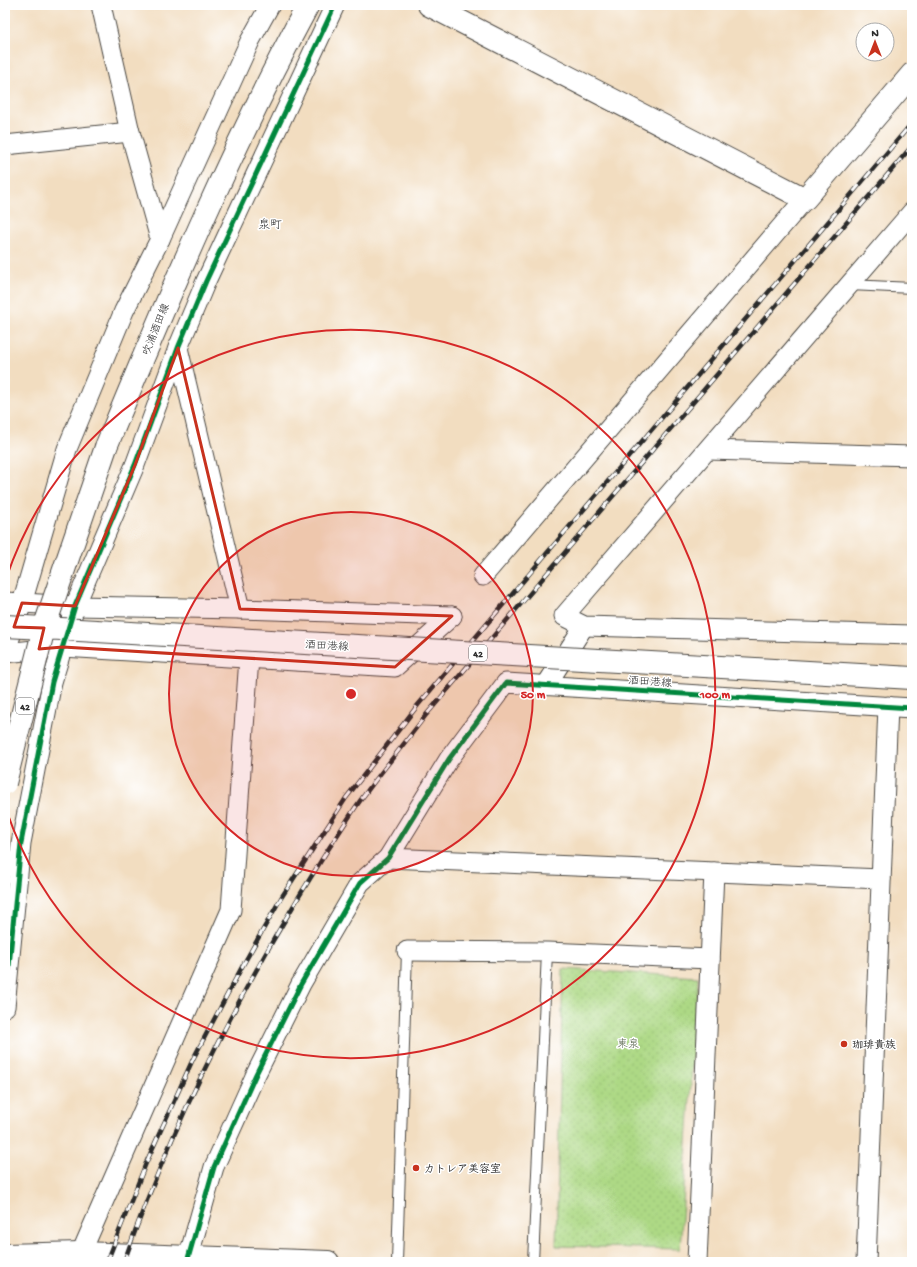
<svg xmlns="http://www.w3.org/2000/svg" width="917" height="1267" font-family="'Gochi Hand','Klee One',sans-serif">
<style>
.park{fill:url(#park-dots);stroke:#6c8258}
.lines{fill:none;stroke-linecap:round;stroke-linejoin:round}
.service-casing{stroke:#494641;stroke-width:12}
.minor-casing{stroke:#494641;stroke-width:21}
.tertiary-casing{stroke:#494641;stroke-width:24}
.secondary-casing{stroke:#494641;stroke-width:24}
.service{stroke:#fff;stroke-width:10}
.minor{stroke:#fff;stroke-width:19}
.tertiary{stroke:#fff;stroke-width:22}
.secondary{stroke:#fff;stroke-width:22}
.rail-casing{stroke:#2b2b2b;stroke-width:4.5}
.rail{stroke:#fff;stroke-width:3;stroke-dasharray:9;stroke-linecap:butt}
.secondary-bridge-casing{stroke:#494641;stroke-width:24;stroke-linecap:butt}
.primary-bridge-casing{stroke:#494641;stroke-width:24;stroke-linecap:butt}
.secondary-bridge{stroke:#fff;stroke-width:22}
.primary-bridge{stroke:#fff;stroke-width:22}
.cycleway-casing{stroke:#fff;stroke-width:8}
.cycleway{stroke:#00873e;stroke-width:5}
.marked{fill:none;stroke:#c8321e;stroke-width:3;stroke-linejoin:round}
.ring{fill:none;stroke:#d62828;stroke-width:2}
.poi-dot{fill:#c8321e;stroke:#fff;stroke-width:1.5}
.labels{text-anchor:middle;stroke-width:3;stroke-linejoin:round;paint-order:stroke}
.shield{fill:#fff;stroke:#6b6b6b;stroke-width:1}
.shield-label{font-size:10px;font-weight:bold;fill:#2b2b2b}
.street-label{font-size:11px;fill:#2b2b2b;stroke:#fff}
.park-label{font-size:11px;fill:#525f46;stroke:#fff}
.poi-label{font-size:11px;font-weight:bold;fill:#2b2b2b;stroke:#fff;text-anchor:start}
.neighbourhood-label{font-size:12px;fill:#2b2b2b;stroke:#fff}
.centre{fill:#d62828;stroke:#fff;stroke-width:2}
.ring-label{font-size:12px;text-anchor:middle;font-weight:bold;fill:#d62828;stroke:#fff;stroke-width:3;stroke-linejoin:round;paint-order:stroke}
</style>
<defs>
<pattern id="park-dots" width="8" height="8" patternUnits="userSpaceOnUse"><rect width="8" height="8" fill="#add985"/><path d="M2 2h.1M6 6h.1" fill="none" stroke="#95ba73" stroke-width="1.8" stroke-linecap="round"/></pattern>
</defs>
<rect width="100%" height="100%" fill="#fff"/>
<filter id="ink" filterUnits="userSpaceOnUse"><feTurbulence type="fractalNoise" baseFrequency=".025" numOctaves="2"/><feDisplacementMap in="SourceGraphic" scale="8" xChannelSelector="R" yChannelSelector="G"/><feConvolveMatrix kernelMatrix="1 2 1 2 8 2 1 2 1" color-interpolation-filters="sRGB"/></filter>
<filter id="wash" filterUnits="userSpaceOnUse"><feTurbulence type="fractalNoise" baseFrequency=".012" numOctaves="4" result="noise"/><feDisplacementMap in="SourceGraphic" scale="16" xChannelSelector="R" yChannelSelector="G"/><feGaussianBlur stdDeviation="0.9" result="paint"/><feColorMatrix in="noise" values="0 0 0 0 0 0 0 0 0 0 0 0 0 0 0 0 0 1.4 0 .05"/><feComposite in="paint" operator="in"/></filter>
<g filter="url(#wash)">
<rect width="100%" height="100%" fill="#f2ddc0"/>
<polygon class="park" points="563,969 698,977 680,1249 556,1246"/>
</g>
<g filter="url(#ink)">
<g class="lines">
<defs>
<g id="service">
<polyline points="850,285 912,288"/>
<polyline points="397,1262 407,951"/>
<polyline points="533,1262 547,952"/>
</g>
<g id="minor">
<polyline points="101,5 130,132 160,239"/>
<polyline points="5,145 130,132"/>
<polyline points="912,212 564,616 584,626 912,635"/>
<polyline points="178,348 240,609"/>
<polyline points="709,450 912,456"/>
<polyline points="483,576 805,199"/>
<polyline points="5,602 75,606 240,609 452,616"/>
<polyline points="5,653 22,603 67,449 124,311 160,239 250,41 270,5"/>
<polyline points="5,653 63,647 395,667 452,616"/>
<polyline points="547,684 584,626"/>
<polyline points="388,858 881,879"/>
<polyline points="407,951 547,952 710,959"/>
<polyline points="5,1007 21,843 52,682 75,606 135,465 178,348 206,281 335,5"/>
<polyline points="81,1253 231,910 249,658"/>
<polyline points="187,1262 214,1167 256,1074 301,984 360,883 388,858 449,759 506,683 912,708"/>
<polyline points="697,1262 714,872"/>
<polyline points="866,1262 888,706"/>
</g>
<g id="tertiary">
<polyline points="429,5 805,199 912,74"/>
<polyline points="5,1255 81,1253 328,1262"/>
</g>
<path id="secondary" d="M106 447C168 297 231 148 308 5"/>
</defs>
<use href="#service" class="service-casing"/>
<use href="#minor" class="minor-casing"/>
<use href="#tertiary" class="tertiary-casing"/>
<use href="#secondary" class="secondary-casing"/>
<use href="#service" class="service"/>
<use href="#minor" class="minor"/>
<use href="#tertiary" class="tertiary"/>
<use href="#secondary" class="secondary"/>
<defs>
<g id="rail">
<polyline points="107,1262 146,1163 193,1059 243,965 281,898 346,798 418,705 912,123"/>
<path d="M124 1262C180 1101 261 950 355 808 377 776 403 746 426 715L912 146"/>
</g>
</defs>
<use href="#rail" class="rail-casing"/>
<use href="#rail" class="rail"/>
<defs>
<polyline id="secondary-bridge" points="5,626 44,628 106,447"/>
<polyline id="primary-bridge" points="5,783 44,628 912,678"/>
</defs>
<use href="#secondary-bridge" class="secondary-bridge-casing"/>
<use href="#primary-bridge" class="primary-bridge-casing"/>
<use href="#secondary-bridge" class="secondary-bridge"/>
<use href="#primary-bridge" class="primary-bridge"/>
<defs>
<g id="cycleway">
<polyline points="5,1007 21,843 52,682 75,606 135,465 178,348 206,281 335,5"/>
<polyline points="187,1262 214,1167 256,1074 301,984 360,883 388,858 449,759 506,683 912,708"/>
</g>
</defs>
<use href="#cycleway" class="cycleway-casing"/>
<use href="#cycleway" class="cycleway"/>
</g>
</g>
<path class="marked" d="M178 348 240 609 452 616 395 667 63 647 39 649 44 628 14 627 22 603 75 606 135 465Z"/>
<circle cx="351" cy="694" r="182" fill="#d62828" fill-opacity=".12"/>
<g class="ring">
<circle cx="351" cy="694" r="182"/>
<path d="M6 579A364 364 0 1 1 6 809"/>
</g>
<g class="poi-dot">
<circle cx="844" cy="1044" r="4"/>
<circle cx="416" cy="1168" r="4"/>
</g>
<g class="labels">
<g class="shield">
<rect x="469" y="645" width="18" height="16" rx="3"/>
<rect x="16" y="698" width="18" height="16" rx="3"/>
</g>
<g class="shield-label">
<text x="478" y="657">42</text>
<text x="25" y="710">42</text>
</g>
<g class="street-label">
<text transform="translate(155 329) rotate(-68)" y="4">吹浦酒田線</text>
<text transform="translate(327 645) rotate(3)" y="4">酒田港線</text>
<text transform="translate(650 681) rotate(4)" y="4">酒田港線</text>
</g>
<g class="park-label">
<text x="628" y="1047">東泉</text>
</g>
<g class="poi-label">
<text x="852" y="1048">珈琲貴族</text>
<text x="424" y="1172">カトレア美容室</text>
</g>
<g class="neighbourhood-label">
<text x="270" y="228">泉町</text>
</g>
</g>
<circle cx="351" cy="694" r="6" class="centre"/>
<g class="ring-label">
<text x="533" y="698">50 m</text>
<text x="715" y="698">100 m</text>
</g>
<rect width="917" height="1267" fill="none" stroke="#fff" stroke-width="20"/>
<g transform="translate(875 42)"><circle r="19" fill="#ffffff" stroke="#aaaaaa"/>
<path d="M0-3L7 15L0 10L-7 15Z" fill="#c8321e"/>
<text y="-6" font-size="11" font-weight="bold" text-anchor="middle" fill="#2b2b2b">N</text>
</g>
</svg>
